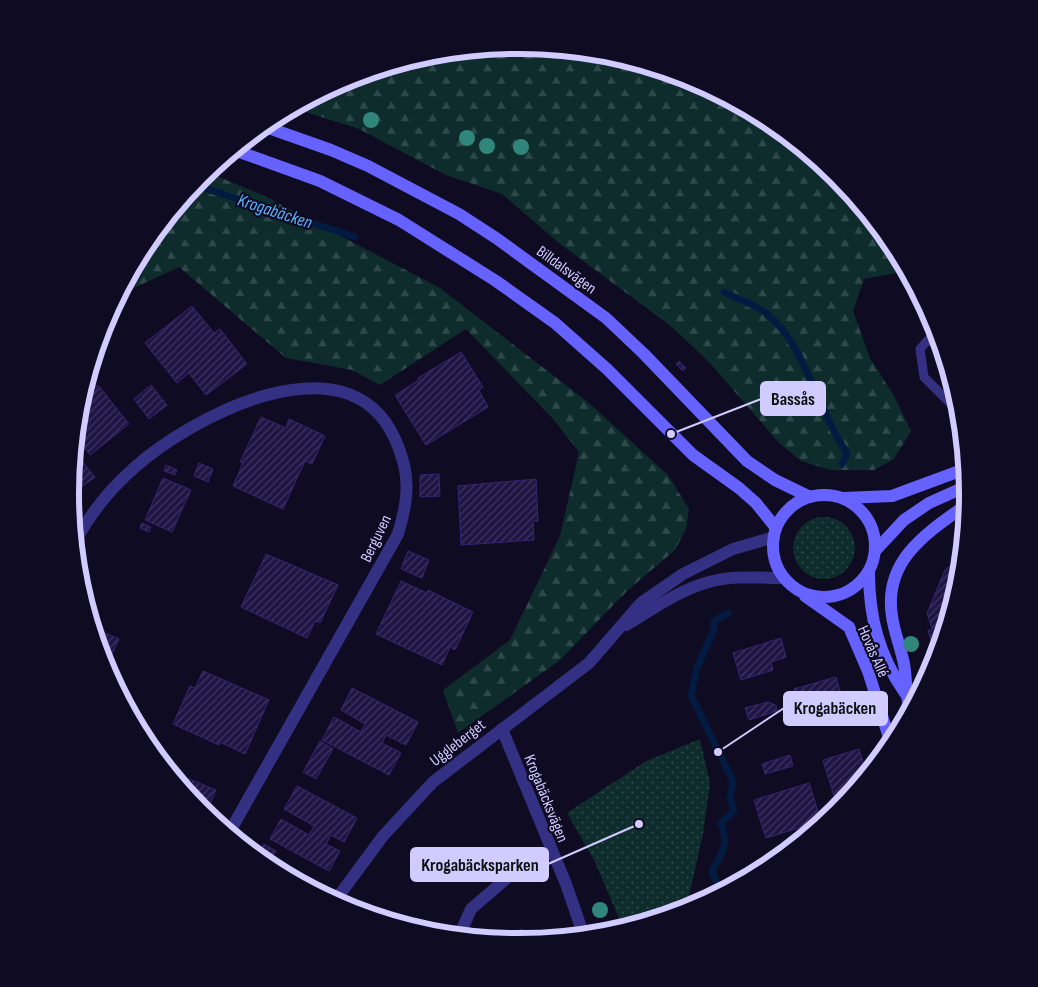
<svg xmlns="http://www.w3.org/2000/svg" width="1038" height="987" font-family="'Sofia Sans Condensed',sans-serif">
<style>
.grass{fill:url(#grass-dots)}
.forest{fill:url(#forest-firs)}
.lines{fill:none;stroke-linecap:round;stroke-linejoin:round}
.stream{stroke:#041b41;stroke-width:7}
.building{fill:url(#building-hatch);stroke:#342573}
.lane{stroke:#343185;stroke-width:9}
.street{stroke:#343185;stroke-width:12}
.secondary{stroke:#6662ff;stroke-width:12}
.tree{fill:#31867b}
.labels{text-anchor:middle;stroke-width:4.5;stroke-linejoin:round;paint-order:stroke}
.street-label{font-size:16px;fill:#d1cbff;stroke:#0f0b22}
.water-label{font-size:18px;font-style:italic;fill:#59b2ff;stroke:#0f0b22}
.rim{fill:none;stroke:#d1cbff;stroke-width:6}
.leader{fill:none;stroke:#d1cbff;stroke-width:2}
.callout-dot{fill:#d1cbff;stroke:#0f0b22;stroke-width:2}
.callout{fill:#d1cbff;stroke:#d1cbff;stroke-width:2}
.callout-label{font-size:18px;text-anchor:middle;font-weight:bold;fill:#111}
</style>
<defs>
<pattern id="grass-dots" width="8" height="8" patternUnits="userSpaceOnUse" patternTransform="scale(1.25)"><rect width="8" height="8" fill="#0d2c2b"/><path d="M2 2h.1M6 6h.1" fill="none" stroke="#2f494b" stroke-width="1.8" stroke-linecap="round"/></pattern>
<pattern id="forest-firs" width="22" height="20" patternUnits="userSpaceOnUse" patternTransform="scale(1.25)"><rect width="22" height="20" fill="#0d2c2b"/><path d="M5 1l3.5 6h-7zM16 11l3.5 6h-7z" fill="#2f494b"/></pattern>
<pattern id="building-hatch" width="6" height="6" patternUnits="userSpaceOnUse" patternTransform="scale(1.25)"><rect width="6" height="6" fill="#1f1544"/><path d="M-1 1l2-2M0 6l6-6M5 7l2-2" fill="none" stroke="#3e3660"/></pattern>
</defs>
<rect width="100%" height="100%" fill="#0f0b22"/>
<g class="grass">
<circle cx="824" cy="548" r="31"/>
<polygon points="700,739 710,783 703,834 686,909 623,928 595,862 567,813 646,761"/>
</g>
<g class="forest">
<polygon points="519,45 607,54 691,79 768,121 836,177 892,245 906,271 864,279 853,311 870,358 894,396 911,431 894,459 874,470 830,470 801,461 779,443 710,363 672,327 559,243 502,194 446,175 359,129 293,108 348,79 432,54"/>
<polygon points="207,172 265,196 440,288 589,403 668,475 689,509 686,529 675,550 627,591 559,661 458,733 443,690 510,640 560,536 579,452 554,420 466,329 380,385 352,370 286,358 179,267 119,295 146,244"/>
</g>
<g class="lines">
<g class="stream">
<polyline points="195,185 355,237"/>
<path d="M724 292C737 299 754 304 766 313 806 345 817 410 847 453L842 464"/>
<path d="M720 892 712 871C723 852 729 845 721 823L734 811 730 799 733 781 691 695 697 668 714 629V621L728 613"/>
</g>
</g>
<g class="building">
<polygon points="192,306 214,333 220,329 247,364 206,395 189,373 177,383 145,343"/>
<polygon points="461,352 483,387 479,390 488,407 426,445 395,395 419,380 418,378"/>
<polygon points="679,361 686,368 683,371 676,364"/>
<polygon points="87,381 93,389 98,385 129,424 90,455 76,437 79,406"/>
<polygon points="151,385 167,405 149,419 134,399"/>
<polygon points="261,417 286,428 289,419 325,436 312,464 305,461 283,509 233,486 243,463 240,462"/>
<polygon points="81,460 95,477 80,488 72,478 73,466"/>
<polygon points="199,463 213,469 208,482 194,476"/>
<polygon points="166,465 177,470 175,475 164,471"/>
<polygon points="439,474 440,496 420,497 420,475"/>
<polygon points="163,478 191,490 172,532 145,520"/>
<polygon points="536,479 538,521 533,521 534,540 461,545 458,486"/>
<polygon points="142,523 151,527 149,532 140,528"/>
<polygon points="408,551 429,560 422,578 401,569"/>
<polygon points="266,554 338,585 320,623 315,621 307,638 241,607"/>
<polygon points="961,558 959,581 936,658 928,631 932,629 927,613 945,570"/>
<polygon points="401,581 427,593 428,590 473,612 455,650 450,647 442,665 376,634"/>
<polygon points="93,628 119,639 106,667 105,665"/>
<polygon points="781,638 786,657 771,662 773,670 741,680 733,653"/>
<polygon points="203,671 269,700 245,754 220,742 219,745 173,724 190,686 195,688"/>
<polygon points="836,677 846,710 804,723 794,689"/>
<polygon points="352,688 418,722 406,745 386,735 382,743 401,753 389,775 322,740 334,717 361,732 365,724 341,710"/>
<polygon points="768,702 776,705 777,711 749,720 745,708"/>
<polygon points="320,741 333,749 316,779 303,772"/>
<polygon points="859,749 867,774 841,805 837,806 823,760"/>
<polygon points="790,755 793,766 765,774 762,764"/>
<polygon points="187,778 216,790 206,814 183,787"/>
<polygon points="809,783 821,821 766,838 754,800"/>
<polygon points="297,786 357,818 344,842 331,835 326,844 340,851 329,871 270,839 281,819 309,835 314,826 284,809"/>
<polygon points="264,844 276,851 268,865 257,856"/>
<polygon points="522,929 526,941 492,939"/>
</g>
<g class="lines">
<polyline class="lane" points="936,331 920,349 924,377 960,413"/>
<g class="street">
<path d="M75 542C90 514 110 489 134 468 192 416 348 334 395 439 411 474 409 498 398 534L229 833"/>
<path d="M626 625C653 609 679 590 709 582 733 575 759 578 784 578"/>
<polyline points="502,729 566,884 584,936"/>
<polyline points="760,865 776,860"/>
<polyline points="335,901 383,836 433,782 589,663 641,603 683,574 733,549 774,537"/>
<polyline points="459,936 471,909 515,871 551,852"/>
</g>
<g class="secondary">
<polyline points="263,126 331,150 368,166 459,214 496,238 606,318 644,354 747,461 775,480 810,497"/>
<polyline points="234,150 320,181 399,220 496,281 555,323 607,369 693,455 739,488 756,503 776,528"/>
<circle cx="824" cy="546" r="51"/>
<polyline points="843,498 892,496 965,469"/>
<polyline points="875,551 904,520 929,503 967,486"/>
<path d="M869 572C869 617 879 656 905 693"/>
<polyline points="805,596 849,627 868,671 891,744"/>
<path d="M910 710C905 694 907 680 904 664 901 648 894 632 892 616 883 560 928 532 966 505"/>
</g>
</g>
<g class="tree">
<circle cx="371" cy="120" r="8"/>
<circle cx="467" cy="138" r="8"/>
<circle cx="487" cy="146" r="8"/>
<circle cx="521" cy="147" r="8"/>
<circle cx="911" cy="644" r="8"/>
<circle cx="600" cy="910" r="8"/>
</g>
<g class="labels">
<g class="street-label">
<text transform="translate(567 269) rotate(36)" y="6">Billdalsvägen</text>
<text transform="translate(375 538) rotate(-64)" y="6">Berguven</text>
<text transform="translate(874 651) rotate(66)" y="6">Hovås Allé</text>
<text transform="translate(457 742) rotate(-38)" y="6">Uggleberget</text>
<text transform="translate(547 798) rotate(68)" y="6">Krogabäcksvägen</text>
</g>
<g class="water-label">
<text transform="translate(275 211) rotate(18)" y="6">Krogabäcken</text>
</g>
</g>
<path d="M0 0H1038V987H0ZM518 54H520A439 439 0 0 1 959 493V494A439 439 0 0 1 520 933H518A439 439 0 0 1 79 494V493A439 439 0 0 1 518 54Z" fill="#0f0b22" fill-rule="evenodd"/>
<path class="rim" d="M518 54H520A439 439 0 0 1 959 493V494A439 439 0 0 1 520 933H518A439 439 0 0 1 79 494V493A439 439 0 0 1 518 54Z"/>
<path class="leader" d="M671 434L761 399M718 752L784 708M639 824L548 864"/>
<g class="callout-dot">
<circle cx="671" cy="434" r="5"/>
<circle cx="718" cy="752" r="5"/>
<circle cx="639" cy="824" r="5"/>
</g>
<g class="callout">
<rect x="761" y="382" width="64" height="33" rx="5"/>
<rect x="784" y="692" width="103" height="33" rx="5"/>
<rect x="411" y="848" width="137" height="33" rx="5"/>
</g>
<g class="callout-label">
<text x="793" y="405">Bassås</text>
<text x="835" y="714">Krogabäcken</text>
<text x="480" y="871">Krogabäcksparken</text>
</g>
</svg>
